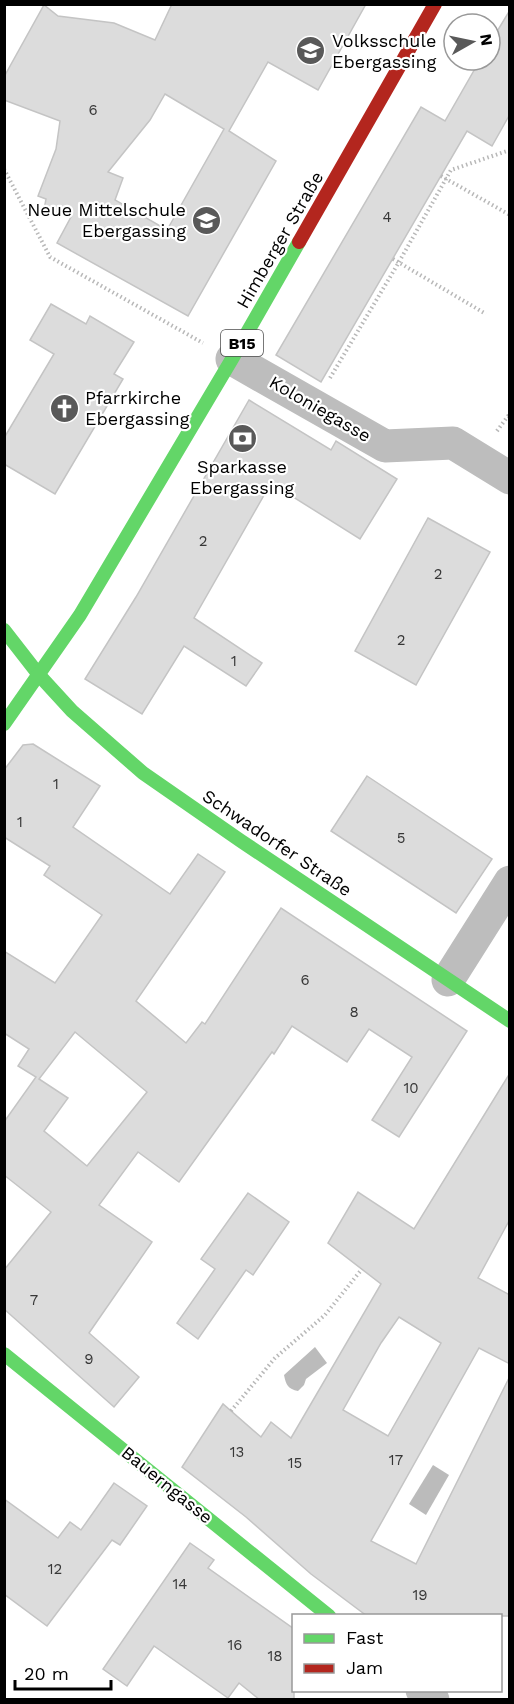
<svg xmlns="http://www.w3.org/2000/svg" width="514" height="1704" font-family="'Work Sans',sans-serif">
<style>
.water{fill:#bbb}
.building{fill:#dcdcdc;stroke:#c4c4c4;stroke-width:1.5;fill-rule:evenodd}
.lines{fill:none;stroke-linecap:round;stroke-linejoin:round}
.path{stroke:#b8b8b8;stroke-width:4;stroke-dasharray:1.5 3;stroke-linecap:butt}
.street{stroke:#bdbdbd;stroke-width:33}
.fast{stroke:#63d668;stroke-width:14}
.jam{stroke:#b3261e;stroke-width:14}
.labels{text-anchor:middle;stroke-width:4.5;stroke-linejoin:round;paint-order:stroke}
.number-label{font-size:15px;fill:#373737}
.shield{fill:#fff;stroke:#4c4c4c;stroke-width:1.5}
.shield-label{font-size:16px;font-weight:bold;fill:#000}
.poi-label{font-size:18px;fill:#000;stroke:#fff;text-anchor:start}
.street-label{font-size:18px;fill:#000;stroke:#fff}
</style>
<rect width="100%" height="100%" fill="#fff"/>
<g class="water">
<path d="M315 1347 327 1363 306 1379 304 1385 298 1391C288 1389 286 1385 284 1375Z"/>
<polygon points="433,1465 449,1475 426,1515 409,1504"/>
</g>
<g class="building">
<path d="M172 4H366L318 90 268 62 229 131 276 161 188 316 57 243 72 215 44 210 46 199 38 196 56 149 60 121 4 100V77L44 5 58 16 114 23 155 40ZM165 94 224 129 167 230 115 200 123 178 108 172 150 120Z"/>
<polygon points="510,10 510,114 492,146 467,131 321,382 276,355 421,107 445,121 480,60 490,60 490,43"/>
<polygon points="51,304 86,324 90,316 134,342 114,374 123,379 55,494 4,464 4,438 54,354 30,340"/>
<polygon points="249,400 331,450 336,441 397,479 360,539 271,483 194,618 262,663 246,686 184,646 142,714 85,679 136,597"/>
<polygon points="428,518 490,552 416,685 355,651"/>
<path d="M33 744 100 786 73 827 170 894 198 854 225 872 136 1001 186 1043 202 1022 205 1024 281 908 467 1031 399 1137 372 1120 412 1057 369 1029 347 1062 292 1026 274 1054 272 1052 179 1182 138 1152 99 1205 152 1242 89 1333 139 1377 114 1407 4 1309V1270L51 1212 4 1175V1122L36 1077 18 1066 29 1049 4 1033V951L55 983 102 915 44 875 50 866 4 837V770L23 745ZM75 1032 147 1092 87 1166 44 1131 68 1098 39 1079Z"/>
<polygon points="367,776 492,859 456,913 331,831"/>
<path d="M510 1073V1219L478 1278 510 1295V1364L479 1348 371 1541 416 1564 510 1376V1616H367L311 1574 246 1517 182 1467 223 1404 261 1437 271 1422 291 1438 381 1284 328 1243 358 1192 414 1229ZM399 1317 441 1343 388 1436 343 1410 381 1343Z"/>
<polygon points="248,1193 289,1222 253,1275 246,1270 198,1339 177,1323 215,1269 201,1259"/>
<polygon points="114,1483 147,1506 120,1545 112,1540 47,1626 4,1594 4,1499 58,1538 70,1522 81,1530"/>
<polygon points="190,1543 214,1560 208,1568 294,1629 294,1700 260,1700 239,1683 228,1698 154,1646 127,1686 103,1669"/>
</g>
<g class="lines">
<g class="path">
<polyline points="4,169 50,257 203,343"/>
<polyline points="441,176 510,215"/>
<polyline points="393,259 486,314"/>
<polyline points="330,378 399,262 451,170 510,150"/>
<polyline points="497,431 508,416 510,417"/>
<polyline points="231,1411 275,1358 325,1315 362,1269"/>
</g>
<g class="street">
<polyline points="232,359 385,446 453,443 510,478"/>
<polyline points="448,980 510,882"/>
<polyline points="422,1690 433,1700"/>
</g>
<g class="fast">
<polyline points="4,630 39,675 72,711 143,773 241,841 510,1021"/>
<polyline points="4,724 80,615 232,359 299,242"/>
<polyline points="4,1354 329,1616"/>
</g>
<polyline class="jam" points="299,242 435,4"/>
</g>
<defs>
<symbol id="school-disc" viewBox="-11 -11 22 22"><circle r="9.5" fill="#595959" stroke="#fff"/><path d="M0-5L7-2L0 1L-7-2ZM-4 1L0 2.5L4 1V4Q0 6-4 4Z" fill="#fff"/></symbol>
<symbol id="church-disc" viewBox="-11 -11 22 22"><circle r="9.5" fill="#595959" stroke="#fff"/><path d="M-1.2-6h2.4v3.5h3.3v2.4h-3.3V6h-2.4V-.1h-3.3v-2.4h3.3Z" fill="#fff"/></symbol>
<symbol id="bank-disc" viewBox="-11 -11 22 22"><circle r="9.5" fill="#595959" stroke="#fff"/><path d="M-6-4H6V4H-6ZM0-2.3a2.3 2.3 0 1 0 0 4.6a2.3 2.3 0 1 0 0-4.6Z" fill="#fff"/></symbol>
</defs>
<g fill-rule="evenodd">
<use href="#school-disc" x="294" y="34" width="33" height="33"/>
<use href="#school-disc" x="190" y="204" width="33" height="33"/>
<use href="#church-disc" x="48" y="392" width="33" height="33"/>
<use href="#bank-disc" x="226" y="422" width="33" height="33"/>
</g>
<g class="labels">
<g class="number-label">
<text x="93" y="115">6</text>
<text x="387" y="222">4</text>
<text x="203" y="546">2</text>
<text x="438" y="579">2</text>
<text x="401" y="645">2</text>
<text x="234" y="666">1</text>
<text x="56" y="789">1</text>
<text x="20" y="827">1</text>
<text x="401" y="843">5</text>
<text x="305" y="985">6</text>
<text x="354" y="1017">8</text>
<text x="411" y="1093">10</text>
<text x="34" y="1305">7</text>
<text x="89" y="1364">9</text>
<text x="237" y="1457">13</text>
<text x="396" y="1465">17</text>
<text x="295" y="1468">15</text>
<text x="55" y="1574">12</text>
<text x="180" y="1589">14</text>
<text x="420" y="1600">19</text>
<text x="235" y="1650">16</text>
<text x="275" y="1661">18</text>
</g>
<rect class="shield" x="221" y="330" width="42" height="26" rx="4.5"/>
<g class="shield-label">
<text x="242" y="349">B15</text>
</g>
<g class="poi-label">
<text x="332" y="47">Volksschule<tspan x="332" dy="21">Ebergassing</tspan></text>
<text x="186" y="216" text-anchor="end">Neue Mittelschule<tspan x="186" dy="21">Ebergassing</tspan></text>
<text x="85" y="404">Pfarrkirche<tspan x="85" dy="21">Ebergassing</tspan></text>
<text x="242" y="473" text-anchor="middle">Sparkasse<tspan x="242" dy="21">Ebergassing</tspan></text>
</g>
<g class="street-label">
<text transform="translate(280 240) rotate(-60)" y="6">Himberger Straße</text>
<text transform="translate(320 409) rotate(30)" y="6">Koloniegasse</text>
<text transform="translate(277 843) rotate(34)" y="6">Schwadorfer Straße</text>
<text transform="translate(167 1485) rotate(39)" y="6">Bauerngasse</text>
</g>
</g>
<rect width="514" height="1704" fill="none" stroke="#000000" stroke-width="12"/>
<rect x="292" y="1614" width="210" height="78" fill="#ffffff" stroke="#999999" stroke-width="1.5"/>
<rect x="304" y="1634" width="30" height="9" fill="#63d668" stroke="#999999" stroke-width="1.5"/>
<text x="346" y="1644" font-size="18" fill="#000000">Fast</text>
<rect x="304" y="1664" width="30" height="9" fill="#b3261e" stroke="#999999" stroke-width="1.5"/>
<text x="346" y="1674" font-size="18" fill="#000000">Jam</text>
<g transform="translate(472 42) rotate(81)"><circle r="28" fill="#ffffff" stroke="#999999" stroke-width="1.5"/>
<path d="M0-4.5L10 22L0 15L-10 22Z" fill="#595959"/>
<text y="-9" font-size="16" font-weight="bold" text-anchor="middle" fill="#000000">N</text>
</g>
<path d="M15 1680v9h96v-9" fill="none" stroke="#000000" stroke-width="3"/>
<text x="24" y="1680" font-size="18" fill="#000000" stroke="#ffffff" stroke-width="4.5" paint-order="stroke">20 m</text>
</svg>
